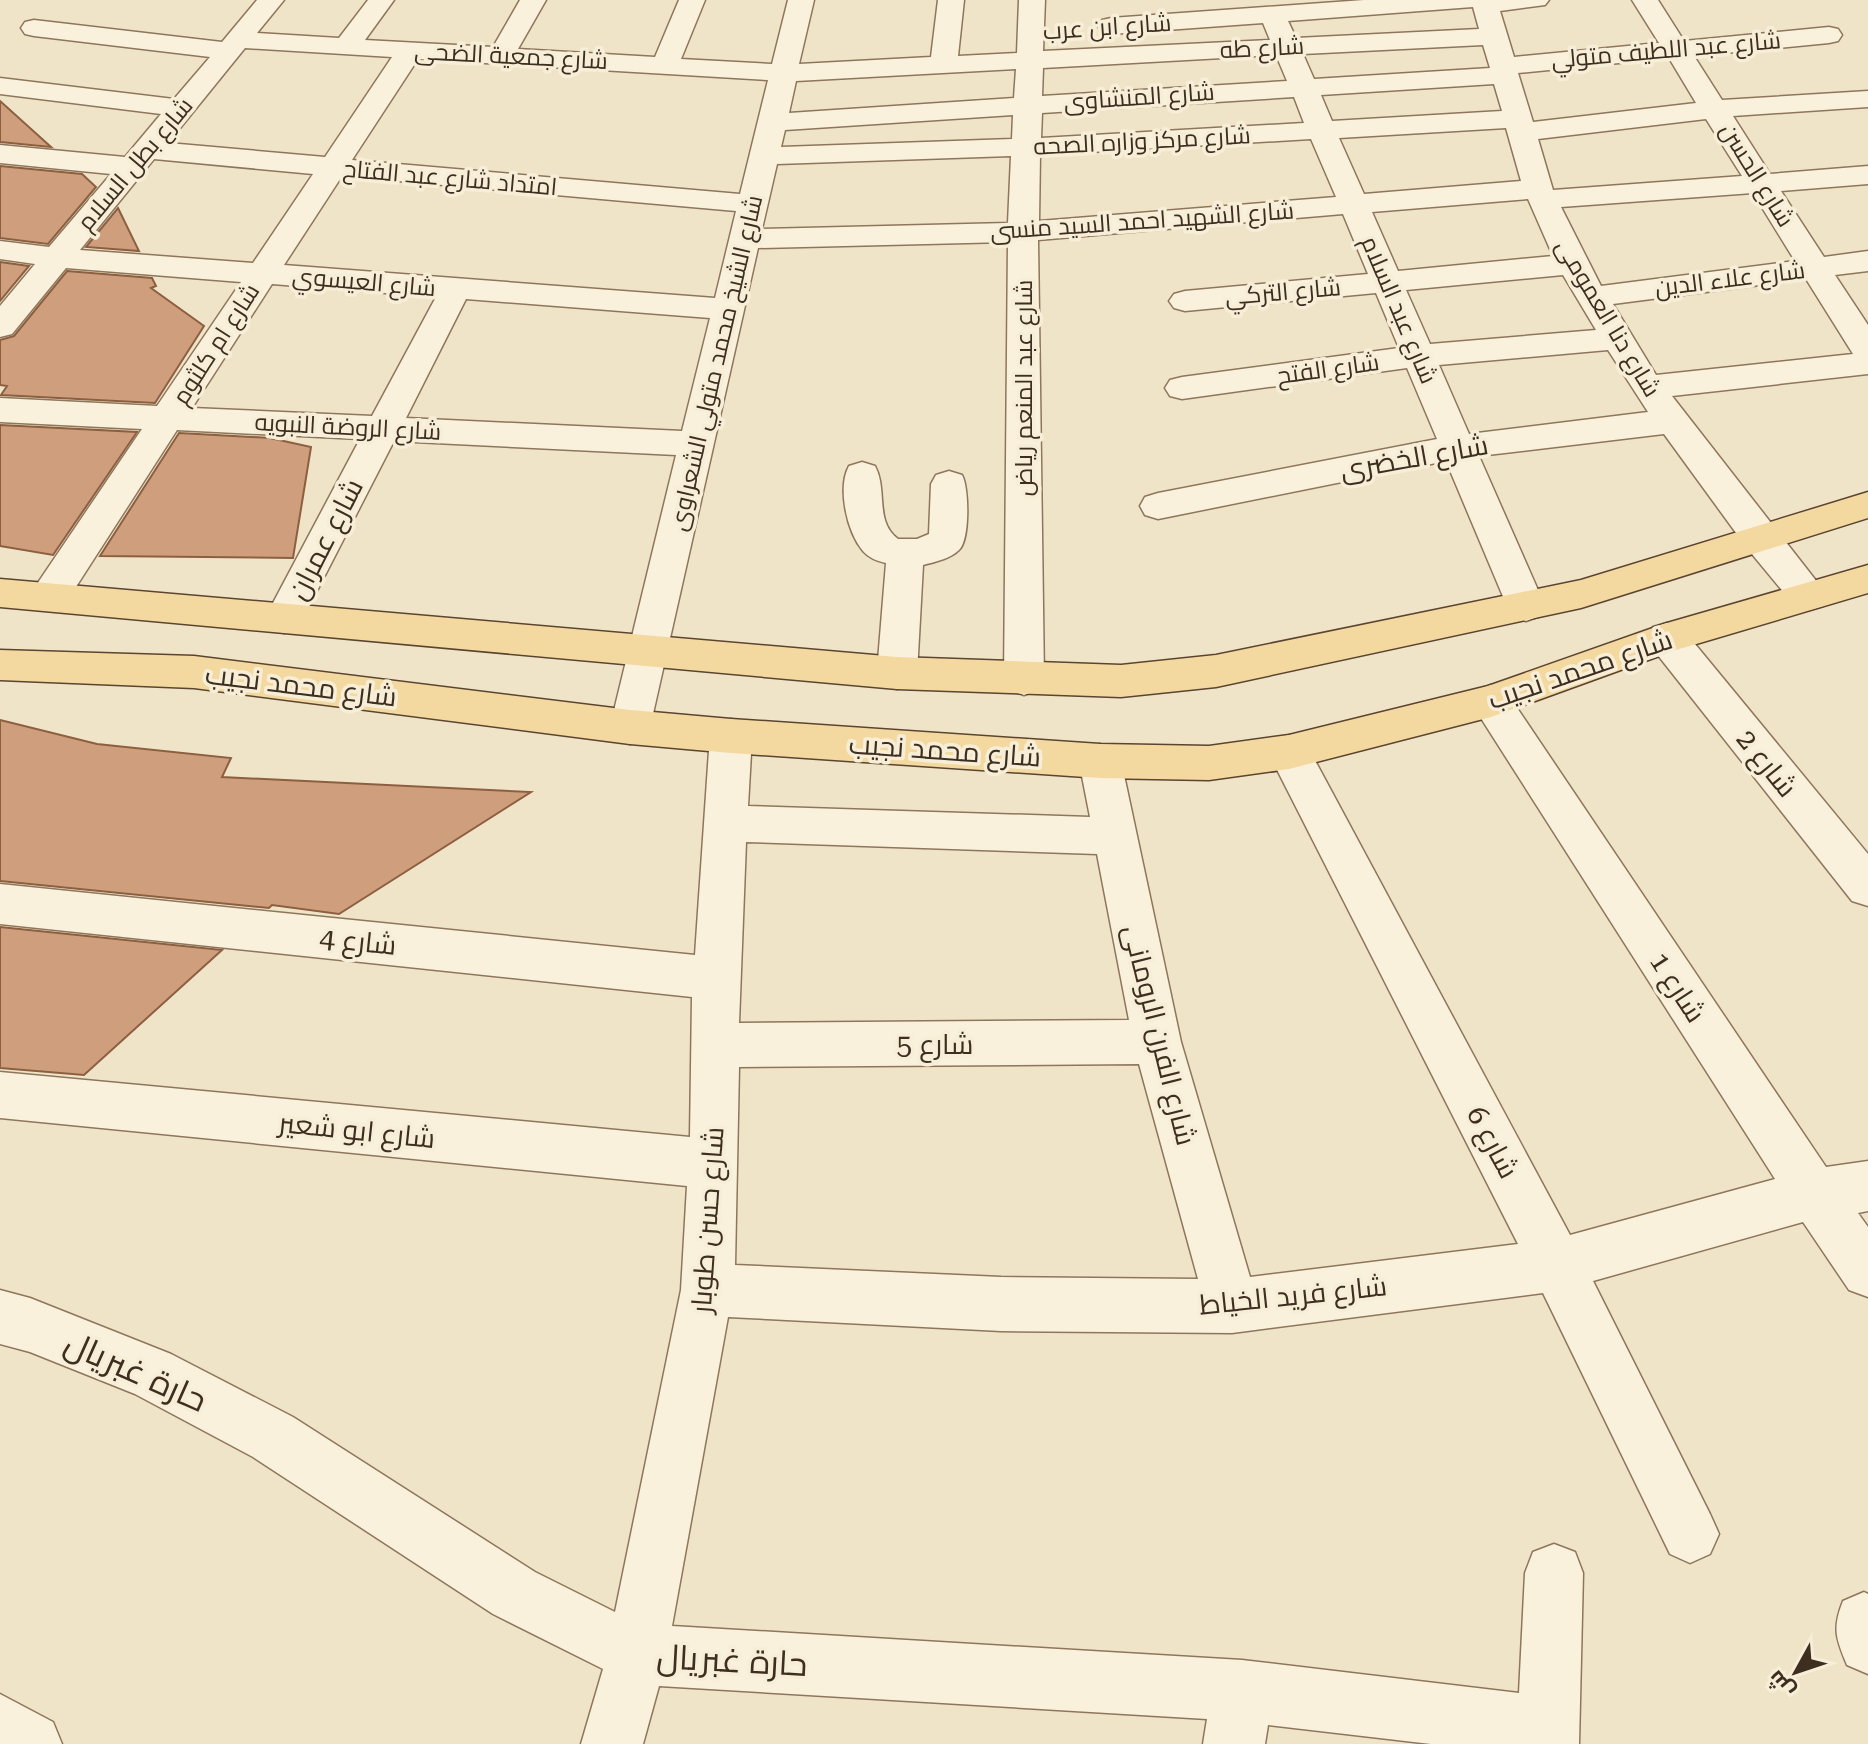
<svg xmlns="http://www.w3.org/2000/svg" width="1868" height="1744" font-family="'Roboto Serif',Cairo,serif">
<style>
.building{fill:#cf9f7d;stroke:#8d5f41;stroke-width:2}
.lines{fill:none;stroke-linecap:round;stroke-linejoin:round}
.minor-casing{stroke:#8d765c;stroke-width:3}
.major-casing{stroke:#5b4430;stroke-width:3}
.minor{fill:#faf1dc;fill-rule:evenodd}
.major{fill:#f3d9a0;fill-rule:evenodd}
.labels{text-anchor:middle;stroke-width:7;stroke-linejoin:round;paint-order:stroke}
.far-street-label{font-size:24px;fill:#3d2e20;stroke:#f7eed8}
.street-label{font-size:28px;fill:#3d2e20;stroke:#f7eed8}
.near-street-label{font-size:34px;fill:#3d2e20;stroke:#f7eed8}
</style>
<rect width="100%" height="100%" fill="#f0e4c8"/>
<g class="building">
<polygon points="0,101 51,147 0,142"/>
<polygon points="0,166 82,174 96,187 48,244 0,238"/>
<polygon points="118,208 139,251 86,247"/>
<polygon points="0,262 29,266 0,301"/>
<polygon points="67,271 152,278 156,286 151,288 204,326 155,403 1,395 7,386 0,385 0,340 14,336"/>
<polygon points="0,425 137,432 53,555 0,546"/>
<polygon points="179,433 270,438 311,447 293,558 100,556"/>
<polygon points="0,720 97,744 231,758 222,777 531,792 339,914 272,905 269,908 0,881"/>
<polygon points="0,927 222,950 84,1075 0,1068"/>
</g>
<g class="lines">
<defs>
<g id="minor">
<path d="M257 0H284L257 33 339 38 368 0H394L365 40 493 47 520 0H546L518 49 655 57 679 0H705L681 59 772 64 788 0H814L799 64 931 57 938 0H964L958 56 1017 53 1019 0H1045L1043 51 1270 40 1263 23 1111 34 1102 32 1098 26 1102 20 1111 18 1364 0H1549L1545 5 1500 11 1514 57 1659 43 1632 0H1658L1684 41 1829 27 1838 29 1842 35 1838 41 1829 43 1694 56 1722 100 1868 91V107L1733 116 1770 174 1868 166V184L1781 191 1824 257 1868 251V271L1835 275 1868 325V374L1672 396 1828 596 1823 606 1809 610 1795 606 1747 548 1664 434 1479 456 1545 606 1540 616 1526 621 1512 616 1507 606 1446 461 1158 519 1145 515 1140 506 1145 497 1158 493 1437 439 1407 368 1182 399 1170 396 1165 388 1170 380 1182 377 1399 348 1376 293 1185 311 1174 308 1169 301 1174 294 1185 291 1368 274 1343 214 1038 240 1044 679 1038 690 1024 695 1010 690 1004 679 1008 242 758 248 650 727 644 739 630 744 616 739 610 727 676 455 394 441 298 628 284 633 270 628 265 618 360 439 177 430 63 607 49 611 35 607 30 597 35 587 142 429 0 422V398L157 406 241 282 66 268 12 334 0 337V306L35 264 0 259V241L49 247 111 174 0 163V145L125 157 161 114 0 94V78L174 99 210 57 34 36 25 34 21 28 25 22 34 20 222 42ZM1473 7 1479 29 1296 38 1288 21ZM1483 45 1490 68 1314 79 1303 54ZM245 48 392 57 325 157 168 143ZM1276 55 1287 81 1042 96 1043 68ZM1669 58 1696 103 1533 122 1518 73ZM418 59 768 80 740 194 352 160ZM1016 69 1014 98 789 113 796 81ZM1494 84 1502 111 1332 121 1321 95ZM1294 97 1304 123 1041 138 1042 113ZM1013 115 1012 139 781 147 785 130ZM1706 119 1742 176 1553 190 1538 139ZM1506 128 1521 181 1364 194 1339 138ZM1311 139 1336 197 1039 221 1040 155ZM1011 156 1008 223 762 229 777 164ZM154 159 313 174 253 263 80 250ZM342 176 736 211 715 298 284 265ZM1753 193 1795 261 1601 286 1561 207ZM1528 199 1553 256 1398 271 1372 212ZM1563 275 1596 330 1430 344 1406 290ZM1806 279 1853 354 1656 375 1613 304ZM272 284 436 297 372 416 192 408ZM466 299 710 318 682 431 406 418ZM1608 350 1648 412 1469 434 1439 365Z"/>
<path d="M862 462 875 466C888 490 874 521 898 539H917L929 534 931 484 936 475 949 471 962 475C969 487 970 540 959 550 950 559 934 562 923 565L917 673 911 684 897 689 883 684 877 673 886 563C877 561 869 558 863 551 847 532 837 488 849 466Z"/>
<polygon points="1667,623 1681,627 1868,854 1868,906 1852,901 1653,649 1647,638 1653,627"/>
<path d="M1491 685 1505 690 1826 1167 1868 1161V1211L1858 1213 1868 1227V1297L1849 1290 1803 1222 1593 1281 1710 1514 1719 1534 1710 1554 1690 1563 1670 1554 1543 1293 1232 1333 1001 1331 728 1317 672 1626 1242 1660 1519 1693 1525 1573 1533 1552 1554 1544 1575 1552 1583 1573 1579 1744H1431L1268 1725 1265 1744H1203L1207 1719 659 1686 643 1744H581L603 1669 493 1614 253 1457 135 1394 30 1352 0 1344V1290L30 1298 171 1354 293 1417 535 1572 615 1612 681 1290 687 1186 0 1118V1072L690 1137 692 997 0 924V884L695 955 710 736 716 724 731 719 746 724 752 736 748 806 1090 817 1079 761 1085 749 1100 744 1115 749 1121 761 1181 1042 1250 1277 1518 1244 1268 752 1274 740 1289 735 1304 740 1570 1235 1775 1179 1477 712 1471 701 1477 690ZM746 842 1097 854 1129 1020 739 1023ZM1139 1064 1198 1279 1001 1277 735 1265 739 1067Z"/>
<path d="M1864 1592 1868 1594V1674L1847 1665C1836 1639 1832 1628 1843 1601Z"/>
<polygon points="0,1694 53,1722 62,1744 0,1744"/>
</g>
<g id="major">
<polygon points="1868,492 1868,518 1581,608 1216,687 1121,697 897,689 0,607 0,579 897,657 1121,665 1216,655 1581,580"/>
<polygon points="1868,565 1868,593 1676,650 1491,717 1289,769 1209,780 1100,778 731,753 630,744 194,688 0,680 0,650 194,656 630,710 731,719 1100,744 1209,746 1289,735 1488,686 1667,623"/>
</g>
</defs>
<use href="#minor" class="minor-casing"/>
<use href="#major" class="major-casing"/>
<use href="#minor" class="minor"/>
<use href="#major" class="major"/>
</g>
<g class="labels">
<g class="far-street-label">
<text transform="translate(1107 27) rotate(-4)" y="8">شارع ابن عرب</text>
<text transform="translate(1262 48) rotate(-3)" y="8">شارع طه</text>
<text transform="translate(1666 50) rotate(-5)" y="8">شارع عبد اللطيف متولي</text>
<text transform="translate(511 56) rotate(3)" y="8">شارع جمعية الضحى</text>
<text transform="translate(1139 97) rotate(-4)" y="8">شارع المنشاوى</text>
<text transform="translate(1142 141) rotate(-3)" y="8">شارع مركز وزاره الصحه</text>
<text transform="translate(135 164) rotate(-50)" y="8">شارع بطل السلام</text>
<text transform="translate(1757 175) rotate(58)" y="8">شارع الحسن</text>
<text transform="translate(450 178) rotate(5)" y="8">امتداد شارع عبد الفتاح</text>
<text transform="translate(1142 221) rotate(-4)" y="8">شارع الشهيد احمد السيد منسى</text>
<text transform="translate(1730 279) rotate(-7)" y="8">شارع علاء الدين</text>
<text transform="translate(364 282) rotate(5)" y="8">شارع العيسوي</text>
<text transform="translate(1283 292) rotate(-5)" y="8">شارع التركي</text>
<text transform="translate(1399 310) rotate(67)" y="8">شارع عبد السلام</text>
<text transform="translate(1608 318) rotate(59)" y="8">شارع دنا العمومى</text>
<text transform="translate(216 344) rotate(-57)" y="8">شارع ام كلثوم</text>
<text transform="translate(716 363) rotate(-77)" y="8">شارع الشيخ محمد متولي الشعراوى</text>
<text transform="translate(1328 369) rotate(-8)" y="8">شارع الفتح</text>
<text transform="translate(1024 388) rotate(-90)" y="8">شارع عبد المنعم رياض</text>
<text transform="translate(348 427) rotate(3)" y="8">شارع الروضة النبويه</text>
</g>
<g class="street-label">
<text transform="translate(1414 457) rotate(-10)" y="10">شارع الخضرى</text>
<text transform="translate(325 539) rotate(-63)" y="10">شارع عمران</text>
<text transform="translate(1580 669) rotate(-19)" y="10">شارع محمد نجيب</text>
<text transform="translate(301 685) rotate(7)" y="10">شارع محمد نجيب</text>
<text transform="translate(945 750) rotate(4)" y="10">شارع محمد نجيب</text>
<text transform="translate(1767 763) rotate(51)" y="10">شارع 2</text>
<text transform="translate(358 941) rotate(6)" y="10">شارع 4</text>
<text transform="translate(1678 987) rotate(57)" y="10">شارع 1</text>
<text transform="translate(1160 1035) rotate(76)" y="10">شارع الفرن الرومانى</text>
<text x="935" y="1054">شارع 5</text>
<text transform="translate(357 1130) rotate(6)" y="10">شارع ابو شعير</text>
<text transform="translate(1493 1142) rotate(62)" y="10">شارع 6</text>
<text transform="translate(707 1220) rotate(-86)" y="10">شارع حسن طوبار</text>
<text transform="translate(1293 1295) rotate(-6)" y="10">شارع فريد الخياط</text>
</g>
<g class="near-street-label">
<text transform="translate(136 1371) rotate(24)" y="12">حارة غبريال</text>
<text transform="translate(732 1660) rotate(3)" y="12">حارة غبريال</text>
</g>
</g>
<g transform="translate(1796 1672) rotate(230)" stroke="#f7eed8" stroke-width="6" paint-order="stroke">
<path d="M0-6L14 30L0 20L-14 30Z" fill="#3d2e20"/>
<text y="-12" font-size="22" font-weight="bold" text-anchor="middle" fill="#3d2e20">ش</text>
</g>
</svg>
